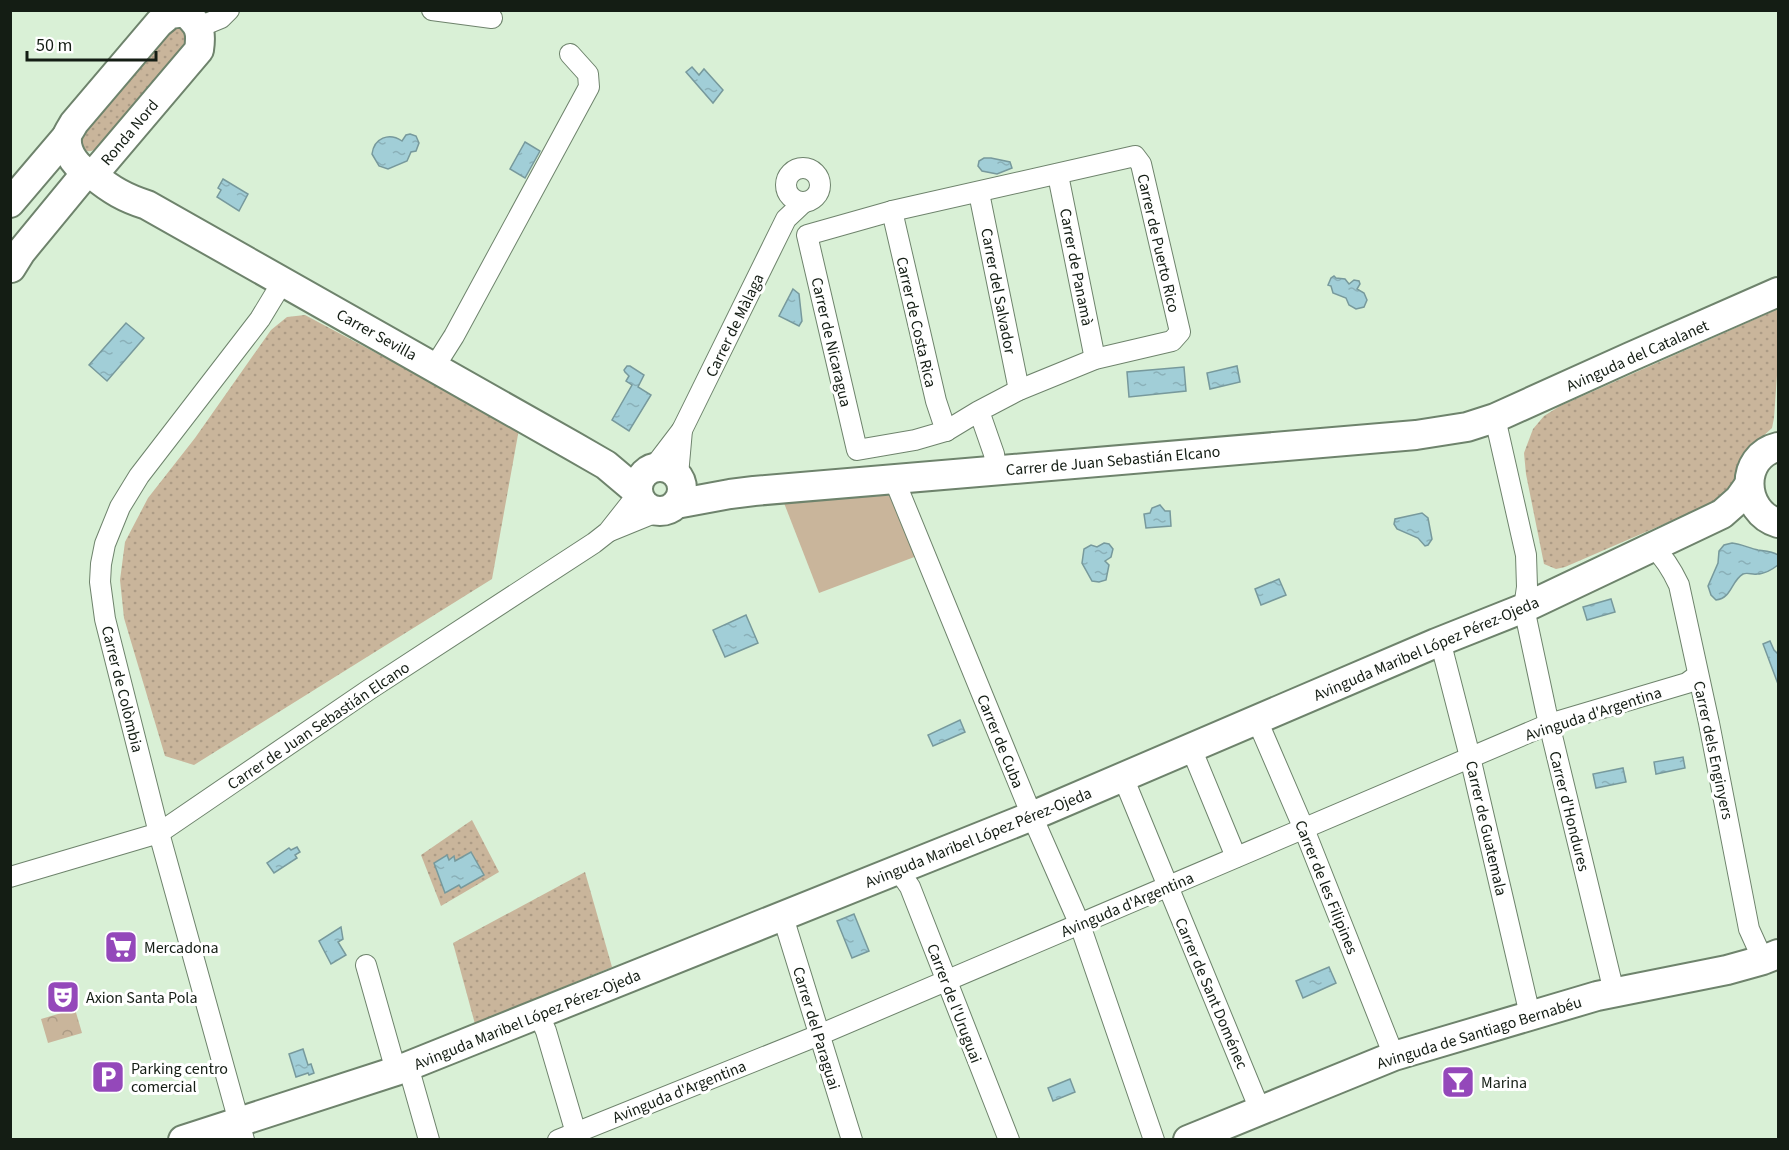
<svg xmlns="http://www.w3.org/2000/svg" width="1789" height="1150" font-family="'Source Sans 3',sans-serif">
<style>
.grass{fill:url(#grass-dots)}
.park{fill:url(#park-crowns)}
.garden{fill:#c9b59b}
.water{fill:url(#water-ripples);stroke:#77999c;stroke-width:1.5}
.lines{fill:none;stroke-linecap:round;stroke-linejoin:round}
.street-casing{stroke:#6e836c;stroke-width:22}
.secondary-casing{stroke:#6e836c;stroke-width:32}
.street{stroke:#fff;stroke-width:20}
.secondary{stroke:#fff;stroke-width:28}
.labels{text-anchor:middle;stroke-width:6;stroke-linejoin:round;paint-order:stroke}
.street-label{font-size:16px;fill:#141d14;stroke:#fff}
.poi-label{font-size:16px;fill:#141d14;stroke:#fff;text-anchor:start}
</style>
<defs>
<pattern id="grass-dots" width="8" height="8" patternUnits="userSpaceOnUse" patternTransform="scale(1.5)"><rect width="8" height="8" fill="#c9b59b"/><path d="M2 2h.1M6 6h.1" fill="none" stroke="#ac9b85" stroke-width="1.8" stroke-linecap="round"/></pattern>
<pattern id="park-crowns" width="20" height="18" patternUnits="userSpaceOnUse" patternTransform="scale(1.5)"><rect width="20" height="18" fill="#c9b59b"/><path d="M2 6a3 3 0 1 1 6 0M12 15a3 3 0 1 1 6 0" fill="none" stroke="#ac9b85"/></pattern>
<pattern id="water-ripples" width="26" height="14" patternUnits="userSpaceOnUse" patternTransform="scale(1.5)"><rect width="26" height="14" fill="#a1ced7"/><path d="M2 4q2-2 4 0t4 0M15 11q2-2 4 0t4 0" fill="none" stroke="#8ab0b8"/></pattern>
</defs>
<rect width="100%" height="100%" fill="#d9f0d6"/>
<g class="grass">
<path d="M175 25 184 28 188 42 99 146C87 157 81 149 78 136Z"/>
<polygon points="1778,309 1778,361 1774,418 1772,428 1751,447 1737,480 1726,494 1708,505 1565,567 1556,569 1544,564 1526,474 1524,453 1533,429 1544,416 1560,406"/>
<polygon points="305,315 519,429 492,579 194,765 165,756 124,618 120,580 125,542 148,498 195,438 271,330 287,317"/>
<polygon points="472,820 499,872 441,906 421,855"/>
<polygon points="585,872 612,967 475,1024 453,943"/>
</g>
<polygon class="park" points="75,1009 82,1033 48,1043 41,1019"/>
<polygon class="garden" points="893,495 917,556 819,593 784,503"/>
<g class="water">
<polygon points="692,67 699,75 704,69 723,90 713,103 686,72"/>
<path d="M410 134 416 136 419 143 416 151 411 152 407 161 388 169 379 166 372 154C374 138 389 132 402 141L406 135Z"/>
<polygon points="525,142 540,151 525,178 510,169"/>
<polygon points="984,158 991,158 1010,162 1012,168 997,174 982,171 978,166 979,161"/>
<polygon points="223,179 248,194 239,211 217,197 221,190 218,188"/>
<polygon points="1334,276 1336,278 1345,279 1349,284 1354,280 1359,281 1360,284 1357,289 1364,293 1367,300 1364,307 1356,309 1349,305 1346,298 1333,293 1331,286 1328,285 1331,278"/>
<polygon points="793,289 799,294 802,321 799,326 779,316"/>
<polygon points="126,323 144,338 107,381 89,365"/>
<polygon points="627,366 630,366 644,375 638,387 651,395 629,431 612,420 632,385 626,381 629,376 625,372 624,370"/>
<polygon points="1237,366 1240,382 1210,389 1207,373"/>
<polygon points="1184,367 1186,391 1129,397 1127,372"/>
<polygon points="1160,505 1165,511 1170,511 1171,526 1146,528 1144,514 1150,513 1152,508"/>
<polygon points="1422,513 1428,518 1432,539 1428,545 1425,546 1418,538 1397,529 1394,524 1395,519"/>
<polygon points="1104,543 1109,544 1113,549 1111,557 1105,561 1109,565 1106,580 1099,582 1092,581 1082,563 1084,549 1091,545 1097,547"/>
<path d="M1732 543C1741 544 1749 548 1758 550 1766 551 1772 551 1778 555V565C1773 569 1764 574 1757 574 1752 575 1748 572 1743 574 1731 581 1732 598 1716 600L1711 595 1708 586 1718 563 1719 551 1724 545Z"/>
<polygon points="1279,579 1286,595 1261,605 1255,589"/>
<polygon points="1611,599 1615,612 1587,620 1583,607"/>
<polygon points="746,615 758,643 725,657 713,630"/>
<polygon points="1770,641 1774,650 1778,654 1778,684 1763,644"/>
<polygon points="960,720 965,732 933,746 928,735"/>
<polygon points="1683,757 1685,768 1656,774 1654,762"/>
<polygon points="1623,768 1626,782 1596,788 1593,774"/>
<polygon points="297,847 300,852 295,855 297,858 274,873 267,863 289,848 291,850"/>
<polygon points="471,852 484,875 461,888 459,885 445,893 434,863 447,855 449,860 454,856 455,861"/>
<polygon points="854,914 869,951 852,958 837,921"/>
<polygon points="341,927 343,939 338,942 346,955 331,964 319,941"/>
<polygon points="1329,967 1336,983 1303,998 1296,981"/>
<polygon points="303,1049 308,1065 311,1064 314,1073 309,1075 308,1073 296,1077 289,1054"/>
<polygon points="1070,1079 1075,1092 1053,1101 1048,1088"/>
</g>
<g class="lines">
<defs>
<g id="street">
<polyline points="432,10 492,18"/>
<polyline points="199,27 221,18 229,10"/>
<circle cx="803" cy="185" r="17"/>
<polyline points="1058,175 1095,359"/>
<polyline points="979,193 1019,390"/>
<polyline points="892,211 936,401 946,431"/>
<polyline points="435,366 454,336 589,87 588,74 570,54"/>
<polyline points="979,411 946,431 915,440 857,450 807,235 892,211 1135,156 1141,164 1180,332 1172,341 1095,359 1019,390 979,411 994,454 996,470"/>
<polyline points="1495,418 1526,555 1527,587 1524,608 1546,711 1614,992"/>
<polyline points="653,468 682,430 786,219 804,202"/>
<polyline points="678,475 682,430"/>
<polyline points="894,479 1032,816 1080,925 1154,1140"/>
<polyline points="610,531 659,511"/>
<path d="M1653 547C1665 558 1672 570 1679 585L1709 723 1749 929 1763 960"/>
<polyline points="1436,643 1443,652 1470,757 1530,1015"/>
<polyline points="1257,720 1304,829 1394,1056"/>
<polyline points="1191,748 1236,857"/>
<polyline points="1123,777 1260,1110"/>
<polyline points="894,871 903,877 910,887 1009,1140"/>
<polyline points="10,877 159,833 370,689 594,543 608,532 638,494"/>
<polyline points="783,917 852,1140"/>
<polyline points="366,965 396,1071"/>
<polyline points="539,1015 546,1031 578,1140"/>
<polyline points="408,1066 429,1140"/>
<polyline points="244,1140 159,833 105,619 100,582 101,564 105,544 120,507 139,476 260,319 283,281"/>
<polyline points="558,1140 819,1035 1549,724 1687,683 1698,675"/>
</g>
<g id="secondary">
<path d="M185 12C199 25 202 30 199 50L93 175C78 170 65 153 67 136 68 132 72 127 74 123L159 23 170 14Z"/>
<path d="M93 175C111 190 125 198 147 205L573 446 606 465 638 492"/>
<polyline points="10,203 67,136"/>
<polyline points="11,268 21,252 86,173"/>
<path d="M1778 447C1739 456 1741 512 1778 523"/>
<circle cx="660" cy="489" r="22"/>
<polyline points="676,504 730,494 754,491 1416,435 1467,427 1495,418 1630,357 1778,292"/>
<polyline points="183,1140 396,1071 1032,816 1436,643 1524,608 1722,514 1739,499 1749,485"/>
<polyline points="1188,1140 1394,1056 1597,996 1727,970 1763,960 1778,954"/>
</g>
</defs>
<use href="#street" class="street-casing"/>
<use href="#secondary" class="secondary-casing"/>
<use href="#street" class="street"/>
<use href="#secondary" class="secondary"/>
</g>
<defs>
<symbol id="supermarket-square" viewBox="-11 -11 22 22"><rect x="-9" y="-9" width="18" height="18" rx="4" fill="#9448ba" stroke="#fff"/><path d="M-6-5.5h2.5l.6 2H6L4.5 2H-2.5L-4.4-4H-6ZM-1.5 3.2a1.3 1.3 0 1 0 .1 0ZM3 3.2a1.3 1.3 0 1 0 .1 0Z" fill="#fff"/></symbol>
<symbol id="theatre-square" viewBox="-11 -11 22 22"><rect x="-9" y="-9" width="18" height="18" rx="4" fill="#9448ba" stroke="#fff"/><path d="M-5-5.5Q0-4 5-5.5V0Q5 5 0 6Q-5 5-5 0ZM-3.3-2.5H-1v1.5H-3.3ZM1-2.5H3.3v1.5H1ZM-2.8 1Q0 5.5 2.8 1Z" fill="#fff"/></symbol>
<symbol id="parking-square" viewBox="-11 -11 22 22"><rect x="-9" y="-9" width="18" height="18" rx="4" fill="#9448ba" stroke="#fff"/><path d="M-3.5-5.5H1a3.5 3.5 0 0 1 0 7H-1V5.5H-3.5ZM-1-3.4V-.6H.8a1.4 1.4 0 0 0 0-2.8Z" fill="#fff"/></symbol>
<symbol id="bar-square" viewBox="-11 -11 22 22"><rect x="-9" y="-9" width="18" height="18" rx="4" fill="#9448ba" stroke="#fff"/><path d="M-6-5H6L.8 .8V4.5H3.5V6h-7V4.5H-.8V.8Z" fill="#fff"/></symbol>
</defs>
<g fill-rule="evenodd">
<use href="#supermarket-square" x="102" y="928" width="38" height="38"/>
<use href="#theatre-square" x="44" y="978" width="38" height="38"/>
<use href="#parking-square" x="89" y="1058" width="38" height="38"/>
<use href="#bar-square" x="1439" y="1063" width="38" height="38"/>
</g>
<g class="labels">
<g class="street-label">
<text transform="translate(129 132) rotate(-50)" y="6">Ronda Nord</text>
<text transform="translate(1159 243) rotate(77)" y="6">Carrer de Puerto Rico</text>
<text transform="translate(1077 267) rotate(79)" y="6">Carrer de Panamà</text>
<text transform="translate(999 291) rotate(79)" y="6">Carrer del Salvador</text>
<text transform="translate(917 322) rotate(77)" y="6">Carrer de Costa Rica</text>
<text transform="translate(734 325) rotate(-64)" y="6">Carrer de Màlaga</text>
<text transform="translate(377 334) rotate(29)" y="6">Carrer Sevilla</text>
<text transform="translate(832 342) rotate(77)" y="6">Carrer de Nicaragua</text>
<text transform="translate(1637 355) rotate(-24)" y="6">Avinguda del Catalanet</text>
<text transform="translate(1113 460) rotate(-5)" y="6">Carrer de Juan Sebastián Elcano</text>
<text transform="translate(1426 648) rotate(-23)" y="6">Avinguda Maribel López Pérez-Ojeda</text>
<text transform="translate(123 689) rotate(76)" y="6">Carrer de Colòmbia</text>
<text transform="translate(1593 713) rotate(-18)" y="6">Avinguda d'Argentina</text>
<text transform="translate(318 725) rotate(-34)" y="6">Carrer de Juan Sebastián Elcano</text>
<text transform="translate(1001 741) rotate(68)" y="6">Carrer de Cuba</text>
<text transform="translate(1714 750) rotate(78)" y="6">Carrer dels Enginyers</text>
<text transform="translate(1570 811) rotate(76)" y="6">Carrer d'Hondures</text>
<text transform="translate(1487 828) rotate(77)" y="6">Carrer de Guatemala</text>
<text transform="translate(978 837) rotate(-22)" y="6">Avinguda Maribel López Pérez-Ojeda</text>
<text transform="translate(1327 887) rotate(68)" y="6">Carrer de les Filipines</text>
<text transform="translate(1127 904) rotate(-23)" y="6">Avinguda d'Argentina</text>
<text transform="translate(1212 993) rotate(67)" y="6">Carrer de Sant Doménec</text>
<text transform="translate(955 1003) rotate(69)" y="6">Carrer de l'Uruguai</text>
<text transform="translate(527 1019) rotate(-22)" y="6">Avinguda Maribel López Pérez-Ojeda</text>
<text transform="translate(817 1028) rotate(73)" y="6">Carrer del Paraguai</text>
<text transform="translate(1479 1032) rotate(-17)" y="6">Avinguda de Santiago Bernabéu</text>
<text transform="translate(679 1091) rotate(-22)" y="6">Avinguda d'Argentina</text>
</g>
<g class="poi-label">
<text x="144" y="953">Mercadona</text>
<text x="86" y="1003">Axion Santa Pola</text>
<text x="131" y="1074">Parking centro<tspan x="131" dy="18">comercial</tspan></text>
<text x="1481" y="1088">Marina</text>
</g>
</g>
<rect width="1789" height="1150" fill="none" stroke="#141d14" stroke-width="24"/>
<path d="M27 51v9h129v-9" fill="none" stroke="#141d14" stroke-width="3"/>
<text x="36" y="51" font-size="18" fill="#141d14" stroke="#ffffff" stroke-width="4.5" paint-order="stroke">50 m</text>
</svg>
